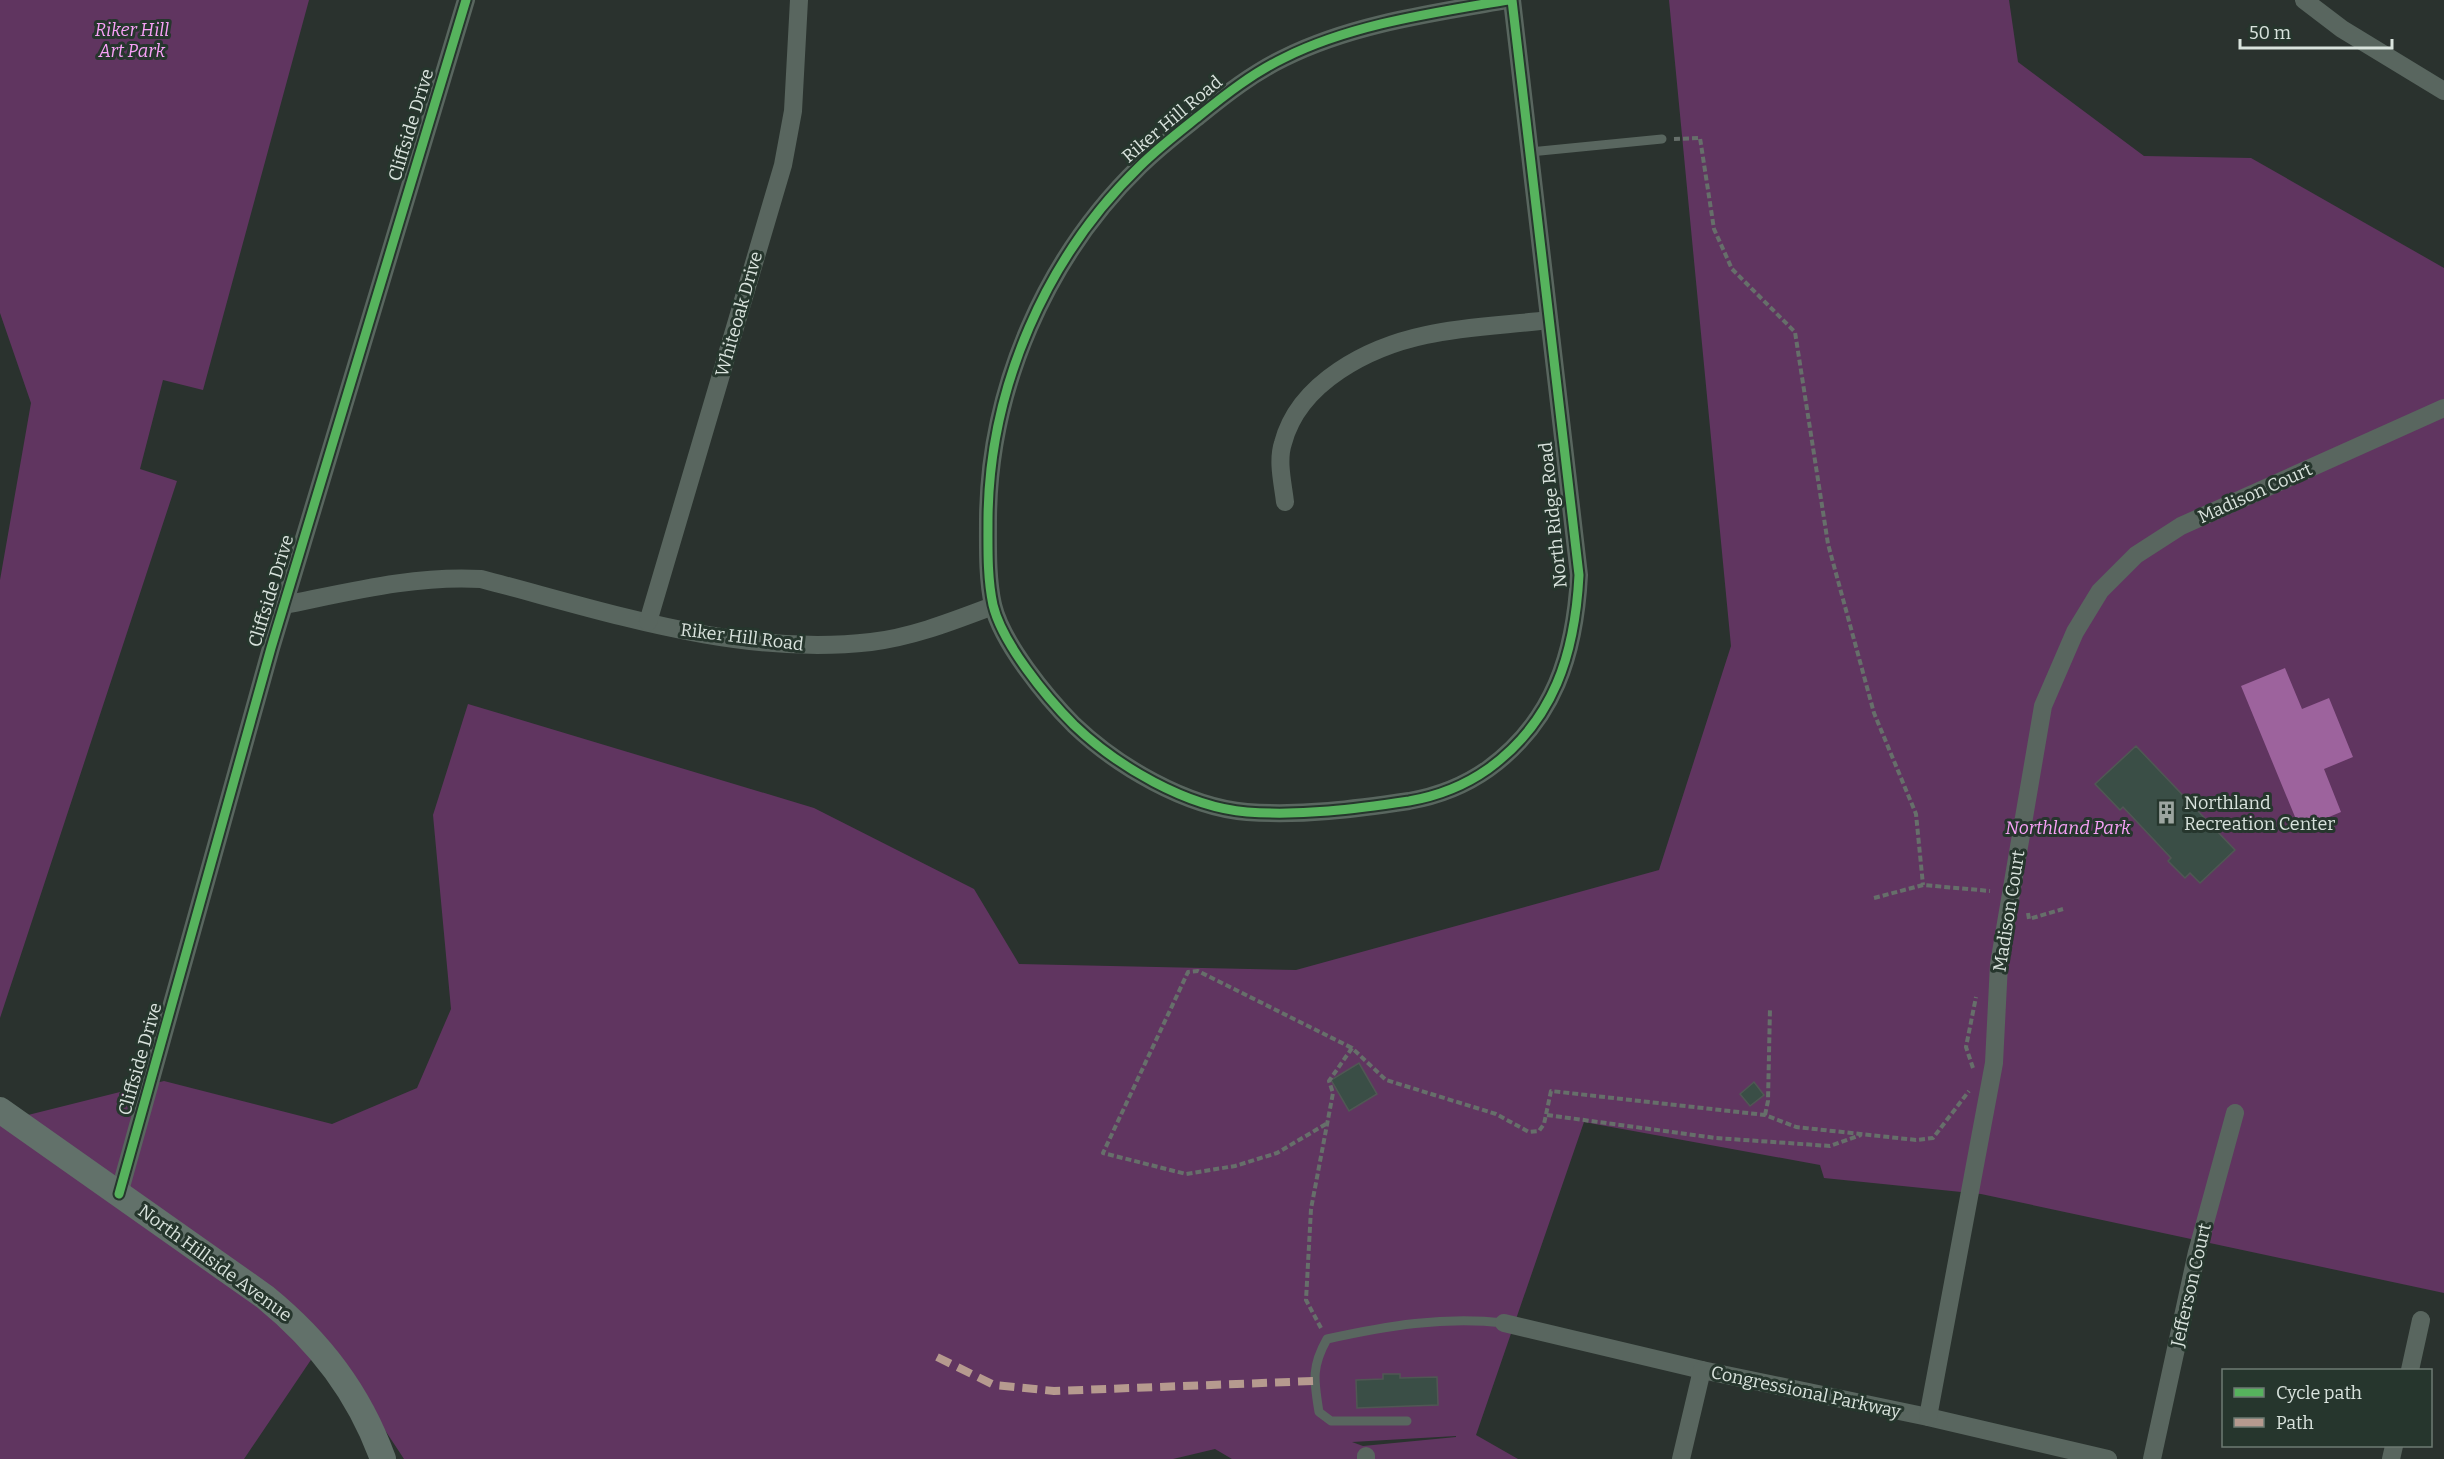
<svg xmlns="http://www.w3.org/2000/svg" width="2444" height="1459" font-family="Bitter,serif">
<style>
.green{fill:#603560;fill-rule:evenodd}
.water{fill:#9d639d}
.building{fill:#3a4e46;stroke:#505754;stroke-width:1.5}
.lines{fill:none;stroke-linecap:round;stroke-linejoin:round}
.path{stroke:#666f6a;stroke-width:4;stroke-dasharray:6 3;stroke-linecap:butt}
.lane{stroke:#59665f;stroke-width:9}
.street{stroke:#59665f;stroke-width:18}
.secondary{stroke:#62716a;stroke-width:26}
.quiet{stroke:#b69a8f;stroke-width:8;stroke-dasharray:15 8;stroke-linecap:butt}
.cycleway-casing{stroke:#26362d;stroke-width:13}
.cycleway{stroke:#56b35d;stroke-width:9}
.labels{text-anchor:middle;stroke-width:6;stroke-linejoin:round;paint-order:stroke}
.park-label{font-size:18px;font-style:italic;fill:#f8a1f7;stroke:#26362d}
.street-label{font-size:18px;fill:#d9e3dd;stroke:#26362d}
.poi-label{font-size:18px;fill:#d9e3dd;stroke:#26362d;text-anchor:start}
</style>
<rect width="100%" height="100%" fill="#2a322e"/>
<g class="green">
<polygon points="0,0 309,0 203,390 163,380 140,469 177,481 0,1018 0,580 31,403 0,313"/>
<path d="M1669 0H2009L2018 62 2144 156 2251 158 2444 268V1293L1981 1194 1824 1178 1820 1165 1584 1122 1476 1435 1518 1459H1232L1215 1449 1173 1459H404L325 1339 244 1459H0V1112L12 1119 164 1081 332 1124 417 1088 451 1009 433 815 468 704 814 808 974 889 1019 964 1296 970 1659 870 1731 646ZM1456 1437 1363 1446 1352 1442 1456 1436Z"/>
</g>
<polygon class="water" points="2285,668 2302,709 2329,698 2353,757 2324,769 2341,812 2300,829 2241,686"/>
<g class="building">
<polygon points="2136,746 2235,850 2200,883 2190,873 2185,878 2168,861 2171,858 2123,807 2120,810 2095,784"/>
<polygon points="1359,1063 1377,1094 1349,1111 1331,1080"/>
<polygon points="1754,1082 1764,1095 1750,1106 1740,1094"/>
<polygon points="1383,1374 1400,1374 1400,1378 1437,1377 1438,1405 1357,1408 1356,1380 1383,1379"/>
</g>
<g class="lines">
<g class="path">
<polyline points="1674,139 1700,138 1714,229 1732,269 1795,332 1828,544 1874,713 1916,814 1923,885"/>
<polyline points="1874,898 1923,885 1990,891"/>
<polyline points="2028,913 2029,919 2063,909"/>
<polyline points="1973,1068 1966,1047 1976,997"/>
<polyline points="1547,1115 1716,1138 1830,1146 1861,1135"/>
<polyline points="1765,1115 1768,1101 1770,1008"/>
<polyline points="1326,1124 1277,1153 1235,1166 1186,1174 1103,1153 1188,972 1198,971 1352,1048"/>
<polyline points="1321,1328 1306,1300 1311,1209 1333,1093 1329,1081 1352,1048 1386,1080 1496,1114 1529,1132 1539,1131 1544,1124 1551,1091 1765,1115 1796,1127 1916,1140 1933,1138 1969,1091"/>
</g>
<g class="lane">
<polyline points="1530,152 1662,139"/>
<path d="M1407 1421H1331L1319 1412C1314 1381 1311 1367 1327 1339 1386 1326 1444 1316 1504 1323"/>
</g>
<g class="street">
<path d="M1508 0C1433 13 1352 24 1284 58 1253 73 1226 94 1199 116 1179 132 1158 148 1140 166 1046 257 989 388 988 519 988 547 987 577 993 605 1002 643 1046 697 1074 725 1117 766 1186 807 1247 812 1302 816 1355 809 1409 801 1438 796 1464 786 1488 769 1554 721 1575 654 1579 575L1512 0"/>
<polyline points="2304,0 2342,29 2444,91"/>
<path d="M1285 502C1283 484 1277 461 1283 443 1299 382 1369 347 1426 335 1466 326 1509 325 1549 320"/>
<path d="M284 605C349 592 415 575 481 579 608 612 738 657 871 642 913 637 953 621 993 606"/>
<polyline points="648,622 783,165 793,111 799,0"/>
<polyline points="119,1194 271,648 466,0"/>
<polyline points="1504,1323 1702,1370 1928,1417 2108,1459"/>
<polyline points="2410,1370 2421,1320"/>
<polyline points="1928,1417 1994,1063 1999,964 2043,706 2075,632 2100,591 2136,555 2181,526 2444,408"/>
<polyline points="1366,1459 1366,1456"/>
<polyline points="1681,1459 1702,1370"/>
<polyline points="2152,1459 2197,1252 2235,1113"/>
<polyline points="2391,1459 2394,1446"/>
</g>
<path class="secondary" d="M0 1110 265 1297C320 1342 359 1393 383 1459"/>
<polyline class="quiet" points="937,1357 994,1385 1054,1391 1314,1381"/>
<defs>
<g id="cycleway">
<path d="M1508 0C1433 13 1352 24 1284 58 1253 73 1226 94 1199 116 1179 132 1158 148 1140 166 1046 257 989 388 988 519 988 547 987 577 993 605 1002 643 1046 697 1074 725 1117 766 1186 807 1247 812 1302 816 1355 809 1409 801 1438 796 1464 786 1488 769 1554 721 1575 654 1579 575L1512 0"/>
<polyline points="119,1194 271,648 466,0"/>
</g>
</defs>
<use href="#cycleway" class="cycleway-casing"/>
<use href="#cycleway" class="cycleway"/>
</g>
<defs>
<symbol id="building-bare" viewBox="-9 -9 18 18"><path d="M-4-6H4V6H1V3H-1V6H-4ZM-2.5-4.3h1.7v1.8h-1.7ZM.8-4.3h1.7v1.8H.8ZM-2.5-1h1.7V.8h-1.7ZM.8-1h1.7V.8H.8Z" fill="#9ca5a0" stroke="#26362d" stroke-width="2.5" paint-order="stroke"/></symbol>
</defs>
<g fill-rule="evenodd">
<use href="#building-bare" x="2150" y="796" width="33" height="33"/>
</g>
<g class="labels">
<g class="park-label">
<text x="132" y="36">Riker Hill<tspan x="132" dy="21">Art Park</tspan></text>
<text x="2068" y="834">Northland Park</text>
</g>
<g class="street-label">
<text transform="translate(1172 119) rotate(-40)" y="6">Riker Hill Road</text>
<text transform="translate(411 125) rotate(-73)" y="6">Cliffside Drive</text>
<text transform="translate(739 314) rotate(-74)" y="6">Whiteoak Drive</text>
<text transform="translate(2255 493) rotate(-24)" y="6">Madison Court</text>
<text transform="translate(1553 515) rotate(-96)" y="6">North Ridge Road</text>
<text transform="translate(271 591) rotate(-73)" y="6">Cliffside Drive</text>
<text transform="translate(742 637) rotate(7)" y="6">Riker Hill Road</text>
<text transform="translate(2009 911) rotate(-81)" y="6">Madison Court</text>
<text transform="translate(140 1059) rotate(-74)" y="6">Cliffside Drive</text>
<text transform="translate(215 1263) rotate(36)" y="6">North Hillside Avenue</text>
<text transform="translate(2191 1285) rotate(-77)" y="6">Jefferson Court</text>
<text transform="translate(1806 1392) rotate(12)" y="6">Congressional Parkway</text>
</g>
<g class="poi-label">
<text x="2184" y="809">Northland<tspan x="2184" dy="21">Recreation Center</tspan></text>
</g>
</g>
<rect x="2222" y="1369" width="210" height="78" fill="#26362d" stroke="#6e7b73" stroke-width="1.5"/>
<rect x="2234" y="1388" width="30" height="9" fill="#56b35d" stroke="#6e7b73" stroke-width="1.5"/>
<text x="2276" y="1399" font-size="18" fill="#d9e3dd">Cycle path</text>
<rect x="2234" y="1418" width="30" height="9" fill="#b69a8f" stroke="#6e7b73" stroke-width="1.5"/>
<text x="2276" y="1429" font-size="18" fill="#d9e3dd">Path</text>
<path d="M2240 39v9h152v-9" fill="none" stroke="#d9e3dd" stroke-width="3"/>
<text x="2249" y="39" font-size="18" fill="#d9e3dd" stroke="#26362d" stroke-width="4.5" paint-order="stroke">50 m</text>
</svg>
